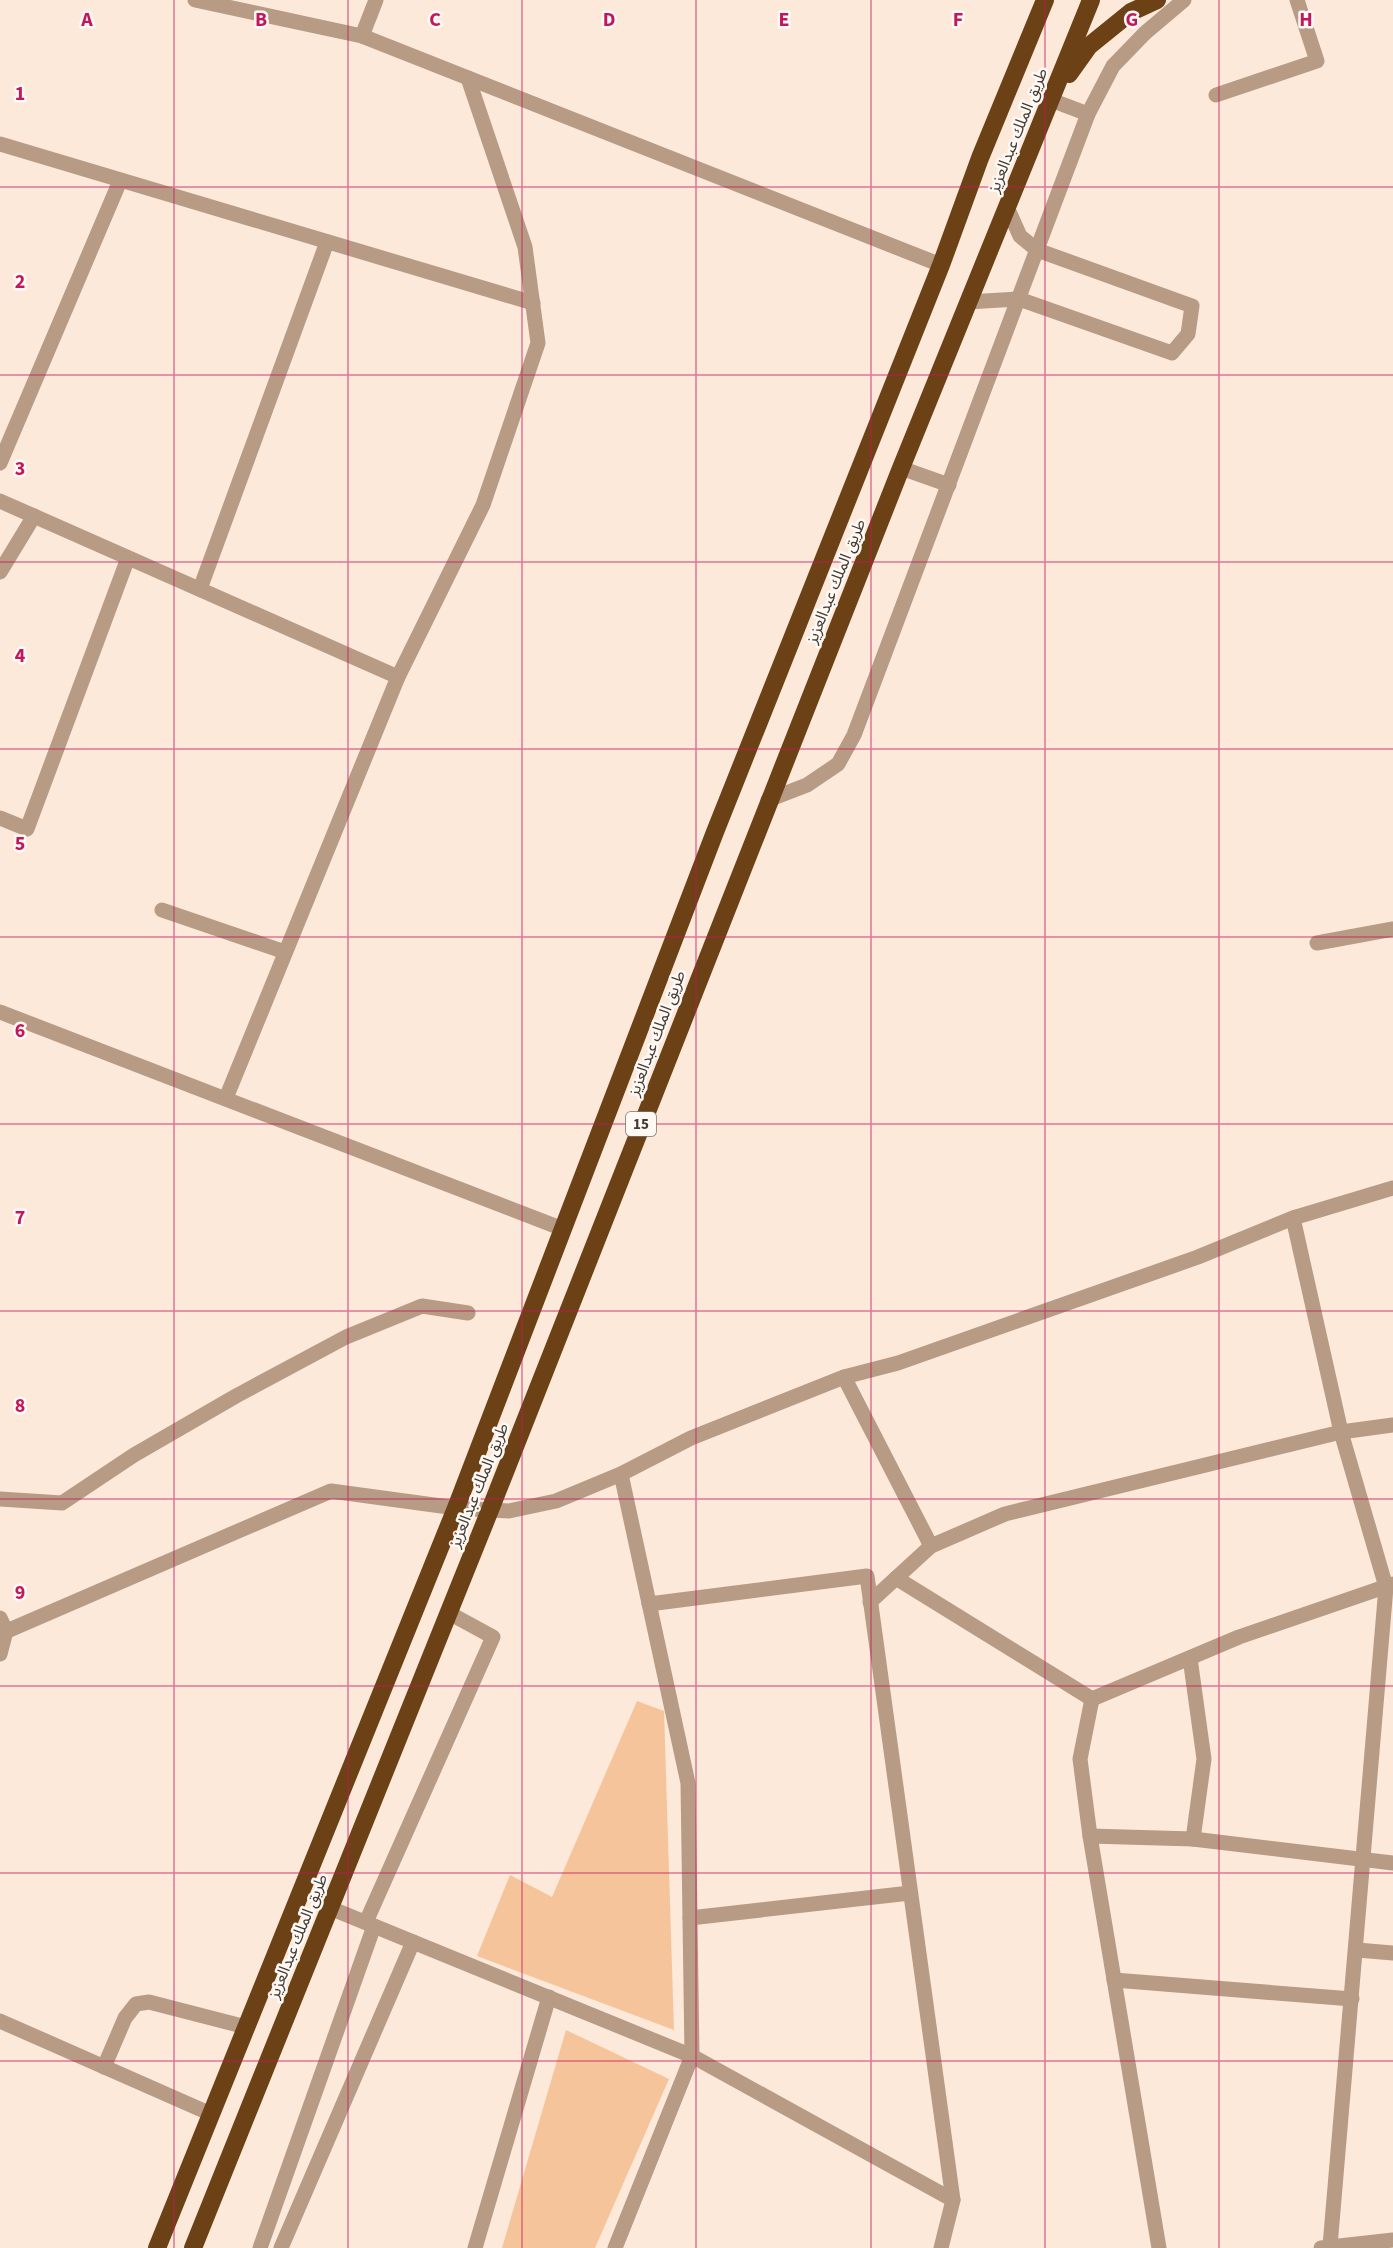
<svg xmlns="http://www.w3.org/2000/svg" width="1393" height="2248" font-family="'Source Sans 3','Noto Sans Arabic',sans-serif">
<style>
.green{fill:#f6c49a}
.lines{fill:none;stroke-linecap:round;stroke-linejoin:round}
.minor{stroke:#b79b84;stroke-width:15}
.highway{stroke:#6c4116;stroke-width:18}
.grid{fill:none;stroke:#c2185b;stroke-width:1.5;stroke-opacity:0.55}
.labels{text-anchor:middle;stroke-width:5;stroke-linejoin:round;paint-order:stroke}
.shield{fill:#fef9f5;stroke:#7c746d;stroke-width:1.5}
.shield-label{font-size:15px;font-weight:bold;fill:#443b33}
.street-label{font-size:16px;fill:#443b33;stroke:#fef9f5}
.grid-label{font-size:20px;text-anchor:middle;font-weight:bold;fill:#c2185b;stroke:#fef9f5;stroke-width:5;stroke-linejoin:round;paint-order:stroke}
</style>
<rect width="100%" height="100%" fill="#fce9da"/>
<g class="green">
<polygon points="637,1701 664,1711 674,2030 477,1956 510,1875 552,1897"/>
<polygon points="566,2030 669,2079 595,2248 502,2248"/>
</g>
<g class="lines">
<g class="minor">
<polyline points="195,0 362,36 941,265"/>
<polyline points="362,36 376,0"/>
<polyline points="1216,95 1317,61 1297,0"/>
<polyline points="1051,100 1088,114"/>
<polyline points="0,144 533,303"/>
<polyline points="968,302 1019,299 1172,353 1188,334 1192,306 1037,250 1020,236 1007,207"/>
<polyline points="0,463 120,181"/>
<polyline points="901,468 949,485"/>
<polyline points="0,501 398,677 226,1098"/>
<polyline points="0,572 34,516"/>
<polyline points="200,589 327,242"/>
<polyline points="398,677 483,505 538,343 525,247 468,78"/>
<polyline points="768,800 807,785 838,764 854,735 1088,114 1113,66 1145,33 1184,0"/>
<polyline points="0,818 27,829 128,558"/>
<polyline points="162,910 285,952"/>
<polyline points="1317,943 1393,929"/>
<polyline points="0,1012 563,1229"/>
<polyline points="1293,1218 1341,1432 1386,1587 1330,2246"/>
<polyline points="844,1377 931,1546"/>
<polyline points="0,1499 62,1503 134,1455 236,1396 346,1337 422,1306 468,1313"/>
<polyline points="896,1578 1092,1699"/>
<polyline points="870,1602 931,1546 1005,1514 1341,1432 1393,1425"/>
<polyline points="649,1604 867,1576 953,2200 941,2248"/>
<polyline points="0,1618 6,1631 0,1654"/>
<polyline points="0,1634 331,1491 456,1508 509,1511 556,1501 621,1474 691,1438 844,1377 898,1363 1198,1257 1293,1218 1393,1188"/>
<polyline points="1190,1658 1204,1759 1193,1839"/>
<polyline points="1090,1836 1193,1839 1393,1863"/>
<polyline points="330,1908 692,2056 953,2200"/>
<polyline points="690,1918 910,1893"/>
<polyline points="366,1922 493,1637 449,1613"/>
<polyline points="1357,1950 1393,1953"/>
<polyline points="1114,1980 1352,1999"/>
<polyline points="0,2021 211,2114"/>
<polyline points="104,2067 125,2018 136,2004 149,2002 246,2027"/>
<polyline points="260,2248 374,1926"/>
<polyline points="281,2248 413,1942"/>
<polyline points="475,2248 549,1997"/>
<polyline points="615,2248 692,2056 688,1783 621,1474"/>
<polyline points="1159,2248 1090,1836 1080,1759 1092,1699 1239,1637 1393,1584"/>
<polyline points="1321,2248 1393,2240"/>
</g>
<g class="highway">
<polyline points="1069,74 1089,46 1131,12 1157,0"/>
<polyline points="157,2248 456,1508 715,832 941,265 980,158 1045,0"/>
<polyline points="193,2248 490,1510 901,468 1091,0"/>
</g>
</g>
<path class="grid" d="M174 0V2248M348 0V2248M522 0V2248M696 0V2248M871 0V2248M1045 0V2248M1219 0V2248M0 187H1393M0 375H1393M0 562H1393M0 749H1393M0 937H1393M0 1124H1393M0 1311H1393M0 1499H1393M0 1686H1393M0 1873H1393M0 2061H1393"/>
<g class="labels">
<rect class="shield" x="626" y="1112" width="30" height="24" rx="4.5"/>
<g class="shield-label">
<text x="641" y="1129">15</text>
</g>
<g class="street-label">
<text transform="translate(1017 130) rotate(-68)" y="6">طريق الملك عبدالعزيز</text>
<text transform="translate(835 581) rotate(-68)" y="6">طريق الملك عبدالعزيز</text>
<text transform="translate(656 1033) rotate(-69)" y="6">طريق الملك عبدالعزيز</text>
<text transform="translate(478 1485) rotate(-68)" y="6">طريق الملك عبدالعزيز</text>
<text transform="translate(297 1936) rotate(-68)" y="6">طريق الملك عبدالعزيز</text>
</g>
</g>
<g class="grid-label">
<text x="87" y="26">A</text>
<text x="261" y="26">B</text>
<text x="435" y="26">C</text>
<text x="609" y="26">D</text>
<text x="784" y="26">E</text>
<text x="958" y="26">F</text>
<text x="1132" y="26">G</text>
<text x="1306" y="26">H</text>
<text x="20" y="100">1</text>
<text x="20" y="288">2</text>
<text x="20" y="475">3</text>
<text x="20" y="662">4</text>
<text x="20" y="850">5</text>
<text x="20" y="1037">6</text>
<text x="20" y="1224">7</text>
<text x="20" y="1412">8</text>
<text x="20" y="1599">9</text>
</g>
</svg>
